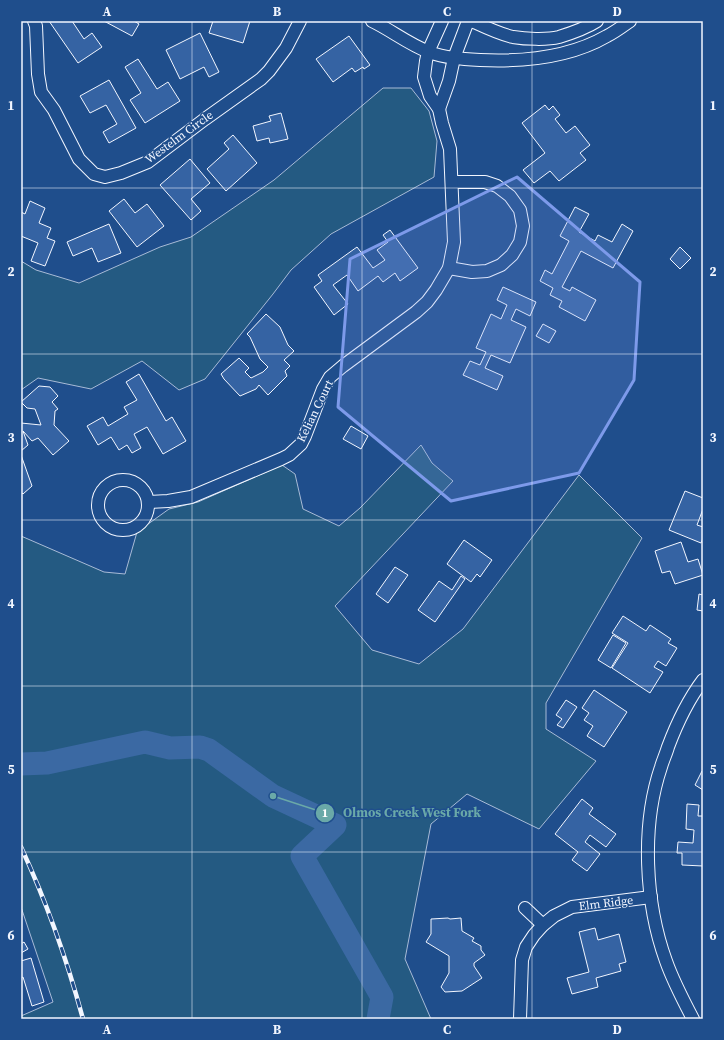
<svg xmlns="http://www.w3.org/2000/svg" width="724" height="1040" font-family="'Source Serif 4',serif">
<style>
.green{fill:#245a82;stroke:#a8bbd7}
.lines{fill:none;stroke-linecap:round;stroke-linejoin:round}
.river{stroke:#3b69a3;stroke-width:23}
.building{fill:#3563a3;stroke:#f2f6ff}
.street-casing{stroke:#f2f6ff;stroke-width:14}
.street{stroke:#1f4e8c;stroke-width:12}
.rail-casing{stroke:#f2f6ff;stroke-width:4.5}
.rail{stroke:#1f4e8c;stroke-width:3;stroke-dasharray:9;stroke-linecap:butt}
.marked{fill:#7d9aea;fill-opacity:0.2;stroke:#7d9aea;stroke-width:3;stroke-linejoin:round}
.grid{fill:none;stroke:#f2f6ff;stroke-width:1;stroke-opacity:0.55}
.labels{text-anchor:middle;stroke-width:3;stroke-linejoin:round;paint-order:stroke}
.street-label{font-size:12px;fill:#f2f6ff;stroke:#1f4e8c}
.leader{fill:none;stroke:#6aa9a8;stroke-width:1.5}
.callout-dot{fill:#6aa9a8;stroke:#1f4e8c;stroke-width:1.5}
.mark-label{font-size:12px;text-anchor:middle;font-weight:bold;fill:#fff}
.callout-label{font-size:13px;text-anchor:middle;font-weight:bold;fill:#6aa9a8;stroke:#1f4e8c;stroke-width:3;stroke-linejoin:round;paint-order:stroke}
.neatline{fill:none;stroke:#f2f6ff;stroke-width:1.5}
.grid-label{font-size:13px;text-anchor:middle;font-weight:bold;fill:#f2f6ff}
</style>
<rect width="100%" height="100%" fill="#1f4e8c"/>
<g class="green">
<polygon points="383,88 411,88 429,111 437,141 434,177 331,234 291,270 273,294 205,379 179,390 142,361 91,389 38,378 21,390 21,261 36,270 79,283 160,247 191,237 274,180"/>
<polygon points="421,445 432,463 453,481 335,606 372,650 419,664 463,629 579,475 642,538 546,703 546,729 596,761 539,829 467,794 431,824 405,959 431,1019 21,1019 21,1016 53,1002 21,907 21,536 104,572 125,574 137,532 169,509 198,502 282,465 295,474 303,509 339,526 360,508"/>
</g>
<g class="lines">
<polyline class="river" points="21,764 47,763 145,742 170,748 200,747 209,750 273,796 335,825 302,856 382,997 378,1019"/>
</g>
<g class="building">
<polygon points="49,21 72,21 84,39 92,33 102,47 78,63"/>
<polygon points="104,21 134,21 139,24 132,36"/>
<polygon points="213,21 250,21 243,43 209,33"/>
<polygon points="200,33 219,72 209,77 204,67 180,79 166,50"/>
<polygon points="349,36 370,65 364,69 363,67 355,72 352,68 333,82 316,59"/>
<polygon points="138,59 157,89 168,82 180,101 145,123 130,100 141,93 125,67"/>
<polygon points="109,80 136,128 109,143 103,132 117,124 106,105 90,113 80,96"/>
<polygon points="545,105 549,110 553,106 560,115 555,119 566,133 575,126 590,145 580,153 586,160 559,181 550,171 534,183 523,170 545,153 522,123"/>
<polygon points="281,113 288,139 270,143 269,138 257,141 253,126 271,121 269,116"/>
<polygon points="233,135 257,163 226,191 207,169 229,149 224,143"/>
<polygon points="190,159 210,183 191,199 201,211 191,220 160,185"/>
<polygon points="124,199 135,213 147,204 164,226 137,247 109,211"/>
<polygon points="30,201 45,208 39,223 51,228 47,238 55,241 45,266 31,261 38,243 21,236 21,212 25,214"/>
<polygon points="575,207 589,214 579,232 595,241 598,235 612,242 622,224 633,231 613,268 581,251 562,287 570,291 572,287 596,300 585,321 559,307 562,301 550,295 553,288 540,281 545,270 552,274 569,241 560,236"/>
<polygon points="109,224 121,253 98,262 92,248 73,256 67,242"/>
<polygon points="390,230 418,268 400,281 395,273 383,282 378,276 358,291 347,275 333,285 348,304 334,315 314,287 322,281 318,275 357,247 373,268 385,260 377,250 388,242 383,235"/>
<polygon points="680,247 691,258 680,269 670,259"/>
<polygon points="503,287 536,302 530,316 516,309 511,320 526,327 510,363 491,355 485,368 503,376 497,390 463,375 470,361 480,365 486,352 476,348 491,314 501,319 507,305 497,300"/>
<polygon points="266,314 280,327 288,345 294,351 284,360 290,366 285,371 287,376 268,395 259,385 256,389 240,396 224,379 221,374 239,358 249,368 245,372 251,378 263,372 268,367 260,359 250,337 247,334"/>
<polygon points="543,324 556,331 549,343 536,336"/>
<polygon points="139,374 166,421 172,417 186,441 163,454 147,427 134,434 141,448 132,453 127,445 119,450 111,437 98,445 87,426 103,417 108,426 128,414 124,407 137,400 126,382"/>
<polygon points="39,386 50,387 58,396 52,402 58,409 55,411 54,425 69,441 53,455 38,438 32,441 23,431 28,445 21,451 21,423 41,425 35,409 27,408 21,402"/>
<polygon points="351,426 368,436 361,449 343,439"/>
<polygon points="21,455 32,486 23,494 21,492"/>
<polygon points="685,491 703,498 703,509 697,525 703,527 703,538 701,543 669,530"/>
<polygon points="464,540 492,560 480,577 477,574 471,582 447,564"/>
<polygon points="681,542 688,562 698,559 703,575 675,584 670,571 662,573 655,551"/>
<polygon points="395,567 408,575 388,603 376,594"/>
<polygon points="461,576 465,579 435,622 418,610 439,581 452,590"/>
<polygon points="699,594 703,595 703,611 697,610"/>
<polygon points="623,616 646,631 650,625 671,639 668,643 677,648 666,666 658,661 654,667 663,672 650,693 612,668 628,643 612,633"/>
<polygon points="613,635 626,643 611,668 598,660"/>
<polygon points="594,690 627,712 604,747 587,736 593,726 584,720 589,713 582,708"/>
<polygon points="566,700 577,707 563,728 557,725 562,719 556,715"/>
<polygon points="702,771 703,772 703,790 695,785"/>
<polygon points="582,799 593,808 589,814 616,834 606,847 590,835 585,842 600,854 587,871 572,860 578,852 555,834"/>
<polygon points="687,804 699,805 698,816 703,816 703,866 682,865 682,853 677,853 678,842 693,843 694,830 686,829"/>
<polygon points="448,918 450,919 461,918 462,931 474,938 472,941 481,946 481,950 485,955 474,963 474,966 482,978 462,991 445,992 441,987 449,973 449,956 426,942 431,934 431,919"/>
<polygon points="595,928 598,940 619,934 626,962 619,964 621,971 596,978 598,987 572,994 567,978 589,972 579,932"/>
<polygon points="24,942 28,949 21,953 21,944"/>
<polygon points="31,958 44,1002 32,1006 23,977 21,978 21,961"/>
</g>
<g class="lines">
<defs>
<g id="street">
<polyline points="34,21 36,26 38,74 41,92 54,110 79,159 94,174 105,177 121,173 148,162 205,119 261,79 269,71 286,48 300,21"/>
<path d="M372 21C391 30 408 44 429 52 445 58 462 59 480 60 523 62 569 58 607 36 615 32 623 26 630 21"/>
<path d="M472 21C485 27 499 34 513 37 525 39 547 40 559 37 572 33 586 28 597 21"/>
<polyline points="439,109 449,81 454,58 468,21"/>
<polyline points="449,268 472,272 487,271 501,265 512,255 520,242 523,226 520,210 510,196 497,186 485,182 452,182"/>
<circle cx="123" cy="505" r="25"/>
<polyline points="149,502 168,501 191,497 281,459 289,455 301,444 305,436 323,389 330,377 343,366 416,312 427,302 436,290 449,268 454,242 450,149 442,123 439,109 430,96 424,77 426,61 428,52 442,21"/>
<polyline points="525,908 543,925"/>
<polyline points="520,1019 522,960 526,947 534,935 543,925 554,916 572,907 651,897"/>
<path d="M693 1019C683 1000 673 981 666 961 645 903 641 826 661 767 663 760 666 754 668 747 677 723 688 700 703 680"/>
</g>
</defs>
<use href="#street" class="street-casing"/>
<use href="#street" class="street"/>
<defs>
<path id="rail" d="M21 847C47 903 67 960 83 1019"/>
</defs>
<use href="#rail" class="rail-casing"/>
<use href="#rail" class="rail"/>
</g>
<path class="marked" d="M517 177 640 282 634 380 579 473 451 501 338 407 350 259Z"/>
<path class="grid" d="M192 21V1019M362 21V1019M532 21V1019M21 188H703M21 354H703M21 520H703M21 686H703M21 852H703"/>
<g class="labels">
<g class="street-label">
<text transform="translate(179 137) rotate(-36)" y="4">Westelm Circle</text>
<text transform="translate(315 411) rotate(-64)" y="4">Kelian Court</text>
<text transform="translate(606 903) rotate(-7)" y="4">Elm Ridge</text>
</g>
</g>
<path class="leader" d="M273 796L325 813"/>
<g class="callout-dot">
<circle cx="273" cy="796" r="4"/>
<circle cx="325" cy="813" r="10"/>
</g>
<g class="mark-label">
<text x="325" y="817">1</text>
</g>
<g class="callout-label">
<text x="412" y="817">Olmos Creek West Fork</text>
</g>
<rect width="724" height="1040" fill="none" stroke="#1f4e8c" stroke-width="44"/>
<rect x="22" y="22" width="680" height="996" class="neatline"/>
<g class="grid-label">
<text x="107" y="16">A</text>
<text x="277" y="16">B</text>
<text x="447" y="16">C</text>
<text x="617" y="16">D</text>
<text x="11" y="110">1</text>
<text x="713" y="110">1</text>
<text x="11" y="276">2</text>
<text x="713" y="276">2</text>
<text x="11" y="442">3</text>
<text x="713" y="442">3</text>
<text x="11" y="608">4</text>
<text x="713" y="608">4</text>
<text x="11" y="774">5</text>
<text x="713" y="774">5</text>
<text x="11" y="940">6</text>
<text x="713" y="940">6</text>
<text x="107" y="1034">A</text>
<text x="277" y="1034">B</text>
<text x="447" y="1034">C</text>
<text x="617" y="1034">D</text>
</g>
</svg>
